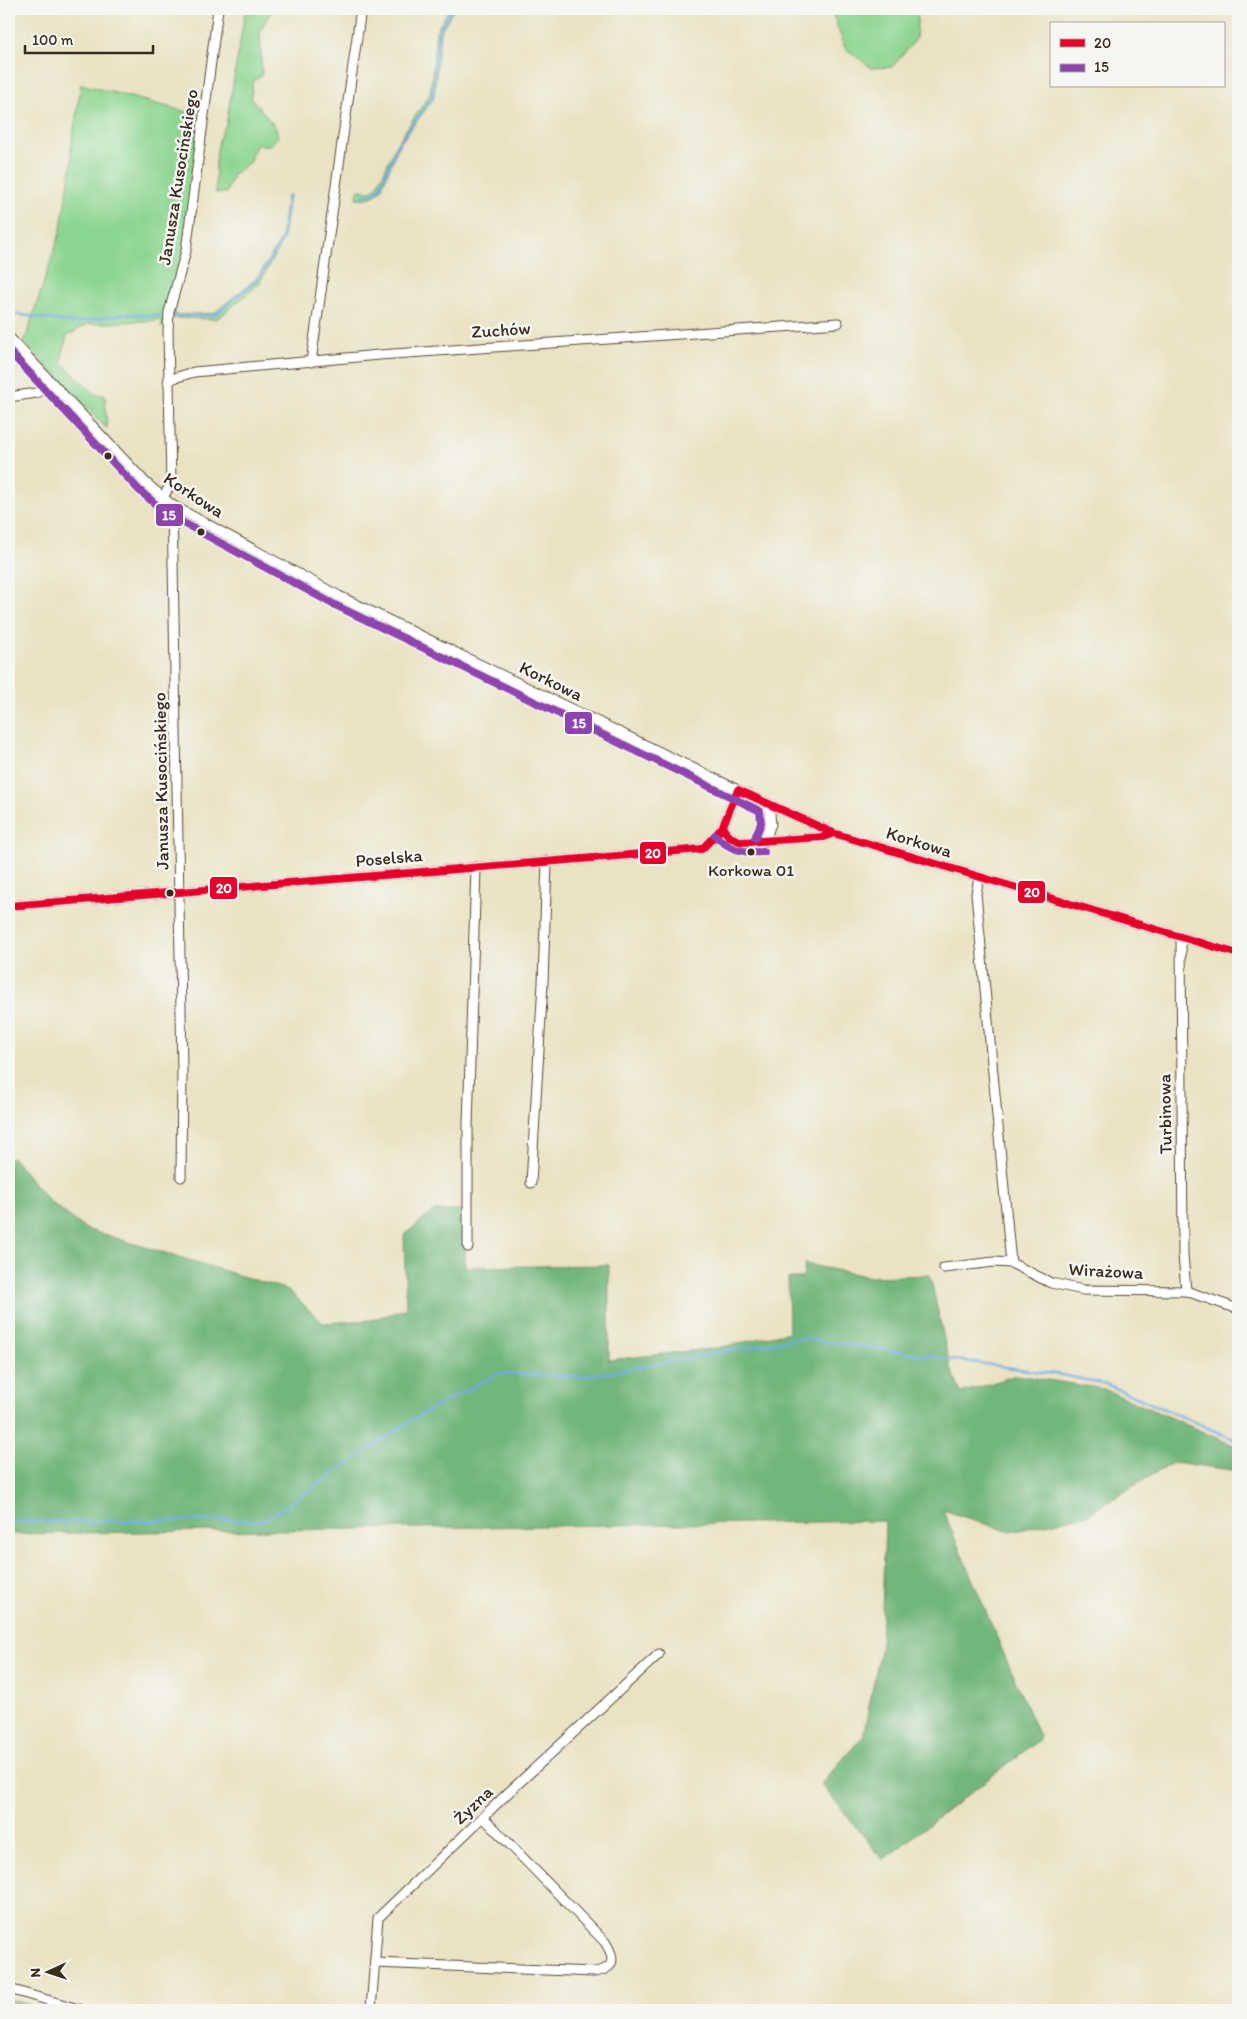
<svg xmlns="http://www.w3.org/2000/svg" width="1247" height="2019" font-family="Itim,sans-serif">
<style>
.green{fill:#8cd590;stroke:#648057}
.forest{fill:#71b67a;stroke:#56704c}
.lines{fill:none;stroke-linecap:round;stroke-linejoin:round}
.stream{stroke:#70ace1;stroke-width:2.5}
.minor-casing{stroke:#554637;stroke-width:11}
.minor{stroke:#fff;stroke-width:9}
.bus-1-casing{stroke:#f6f6f2;stroke-width:11}
.bus-2-casing{stroke:#f6f6f2;stroke-width:11}
.bus-1{stroke:#e4002b;stroke-width:8}
.bus-2{stroke:#8e44ad;stroke-width:8}
.bus-dot{fill:#3b2a1e;stroke:#f6f6f2;stroke-width:2}
.labels{text-anchor:middle;stroke-width:5;stroke-linejoin:round;paint-order:stroke}
.bus-label{font-size:17px;fill:#3b2a1e;stroke:#f6f6f2}
.street-label{font-size:18px;fill:#3b2a1e;stroke:#f6f6f2}
.line-badge{stroke:#f6f6f2;stroke-width:2}
.badge-label{font-size:14px;text-anchor:middle;font-weight:bold;fill:#fff}
</style>
<rect width="100%" height="100%" fill="#f6f6f2"/>
<filter id="ink" filterUnits="userSpaceOnUse"><feTurbulence type="fractalNoise" baseFrequency=".02" numOctaves="2"/><feDisplacementMap in="SourceGraphic" scale="10" xChannelSelector="R" yChannelSelector="G"/><feConvolveMatrix kernelMatrix="1 2 1 2 8 2 1 2 1" color-interpolation-filters="sRGB"/></filter>
<filter id="wash" filterUnits="userSpaceOnUse"><feTurbulence type="fractalNoise" baseFrequency=".0096" numOctaves="4" result="noise"/><feDisplacementMap in="SourceGraphic" scale="20" xChannelSelector="R" yChannelSelector="G"/><feGaussianBlur stdDeviation="1.12" result="paint"/><feColorMatrix in="noise" values="0 0 0 0 0 0 0 0 0 0 0 0 0 0 0 0 0 1.4 0 .05"/><feComposite in="paint" operator="in"/></filter>
<g filter="url(#wash)">
<rect width="100%" height="100%" fill="#eae2c2"/>
<g class="green">
<path d="M257 9 271 11 260 32 262 76 253 81 251 98 276 128 278 137 270 145H257L251 155V161L233 175 226 193H216C216 171 213 144 226 125L245 12Z"/>
<path d="M449 9H454L440 32 434 98 399 145 381 190C374 198 367 199 357 198L358 190 371 191 377 187 397 143 430 94 436 31Z"/>
<polygon points="831,9 918,9 916,39 892,67 871,68 845,48"/>
<polygon points="81,84 202,116 185,250 164,326 161,328 162,320 88,324 67,336 61,362 96,395 105,395 107,429 24,343 60,233 72,162 71,148"/>
<polygon points="287,195 289,195 283,240 259,284 217,319 171,318 177,294 175,315 214,313 257,278 281,239"/>
</g>
<g class="forest">
<polygon points="12,1157 48,1200 86,1229 288,1290 323,1323 371,1320 406,1309 404,1235 434,1211 466,1211 465,1267 609,1265 609,1360 717,1348 789,1332 788,1278 803,1278 805,1264 871,1277 930,1275 950,1366 961,1393 1017,1375 1104,1389 1238,1447 1238,1471 1174,1462 1086,1515 1010,1532 943,1510 1040,1739 883,1860 821,1784 863,1736 881,1646 885,1521 9,1534 9,1158"/>
<polygon points="9,1999 50,2010 9,2010"/>
</g>
<g class="lines">
<g class="stream">
<polyline points="362,196 375,193 380,188 398,144 432,98 438,32 452,9"/>
<polyline points="9,313 73,323 124,314 161,316"/>
<polyline points="174,316 215,315 258,279 282,239 288,196 290,196"/>
<polyline points="9,1522 265,1520 420,1415 499,1373 583,1377 802,1338 1062,1375 1106,1384 1238,1441"/>
</g>
</g>
</g>
<g filter="url(#ink)">
<g class="lines">
<defs>
<g id="minor">
<polyline points="9,337 146,483 172,505 339,596 738,790 833,833 1238,954"/>
<polyline points="311,362 361,9"/>
<polyline points="168,382 174,378 194,372 379,355 838,323"/>
<polyline points="9,397 37,393 52,383"/>
<polyline points="163,497 171,484 168,331 169,312 186,251 218,9"/>
<polyline points="172,505 182,1070 181,1177"/>
<polyline points="722,828 730,837 742,842 824,837 833,833"/>
<polyline points="764,842 771,824 769,804"/>
<polyline points="979,877 976,894 1011,1263"/>
<polyline points="9,906 702,849 722,828 738,790"/>
<polyline points="1181,937 1183,1254 1186,1291"/>
<polyline points="531,1183 543,983 547,861"/>
<polyline points="468,1247 468,1125 476,867"/>
<polyline points="944,1268 994,1262 1011,1263 1051,1283 1083,1290 1186,1291 1238,1309"/>
<path d="M375 1963 594 1972C615 1969 616 1959 605 1942L483 1817"/>
<polyline points="9,1989 82,2010"/>
<polyline points="371,2010 378,1918 509,1792 659,1654"/>
</g>
</defs>
<use href="#minor" class="minor-casing"/>
<use href="#minor" class="minor"/>
<defs>
<g id="bus-1">
<polyline points="722,828 730,837 742,842 824,837 833,833"/>
<polyline points="9,906 702,849 722,828 738,790 833,833 1238,954"/>
</g>
<g id="bus-2">
<polyline points="9,351 139,490 167,514 335,605 760,811 761,823 755,838"/>
<path d="M715 835C729 850 744 853 764 852"/>
</g>
</defs>
<use href="#bus-1" class="bus-1-casing"/>
<use href="#bus-2" class="bus-2-casing"/>
<use href="#bus-1" class="bus-1"/>
<use href="#bus-2" class="bus-2"/>
</g>
</g>
<g class="bus-dot">
<circle cx="108" cy="456" r="4.5"/>
<circle cx="201" cy="532" r="4.5"/>
<circle cx="751" cy="852" r="4.5"/>
<circle cx="170" cy="893" r="4.5"/>
</g>
<g class="labels">
<g class="bus-label">
<text x="751" y="876">Korkowa 01</text>
</g>
<g class="street-label">
<text transform="translate(178 177) rotate(-81)" y="6">Janusza Kusocińskiego</text>
<text transform="translate(501 330) rotate(-4)" y="6">Zuchów</text>
<text transform="translate(194 495) rotate(33)" y="6">Korkowa</text>
<text transform="translate(551 681) rotate(26)" y="6">Korkowa</text>
<text transform="translate(161 781) rotate(-91)" y="6">Janusza Kusocińskiego</text>
<text transform="translate(919 842) rotate(17)" y="6">Korkowa</text>
<text transform="translate(389 858) rotate(-5)" y="6">Poselska</text>
<text transform="translate(1165 1114) rotate(-91)" y="6">Turbinowa</text>
<text transform="translate(1106 1271) rotate(3)" y="6">Wirażowa</text>
<text transform="translate(473 1805) rotate(-44)" y="6">Żyzna</text>
</g>
</g>
<g class="line-badge">
<rect x="155" y="503" width="29" height="24" rx="5" fill="#8e44ad"/>
<rect x="564" y="711" width="29" height="24" rx="5" fill="#8e44ad"/>
<rect x="639" y="841" width="28" height="24" rx="5" fill="#e4002b"/>
<rect x="209" y="876" width="29" height="24" rx="5" fill="#e4002b"/>
<rect x="1017" y="880" width="29" height="24" rx="5" fill="#e4002b"/>
</g>
<g class="badge-label">
<text x="169" y="520">15</text>
<text x="579" y="728">15</text>
<text x="653" y="858">20</text>
<text x="224" y="893">20</text>
<text x="1032" y="897">20</text>
</g>
<rect width="1247" height="2019" fill="none" stroke="#f6f6f2" stroke-width="30"/>
<rect x="1050" y="22" width="175" height="65" fill="#f6f6f2" stroke="#aba49d"/>
<rect x="1060" y="39" width="25" height="8" fill="#e4002b" stroke="#aba49d"/>
<text x="1094" y="48" font-size="15" fill="#3b2a1e">20</text>
<rect x="1060" y="64" width="25" height="8" fill="#8e44ad" stroke="#aba49d"/>
<text x="1094" y="72" font-size="15" fill="#3b2a1e">15</text>
<g transform="translate(48 1972) rotate(267)" stroke="#f6f6f2" stroke-width="4" paint-order="stroke">
<path d="M0-4L9 19L0 12L-9 19Z" fill="#3b2a1e"/>
<text y="-8" font-size="14" font-weight="bold" text-anchor="middle" fill="#3b2a1e">N</text>
</g>
<path d="M25 45v8h128v-8" fill="none" stroke="#3b2a1e" stroke-width="2.5"/>
<text x="32" y="45" font-size="15" fill="#3b2a1e" stroke="#f6f6f2" stroke-width="4" paint-order="stroke">100 m</text>
</svg>
